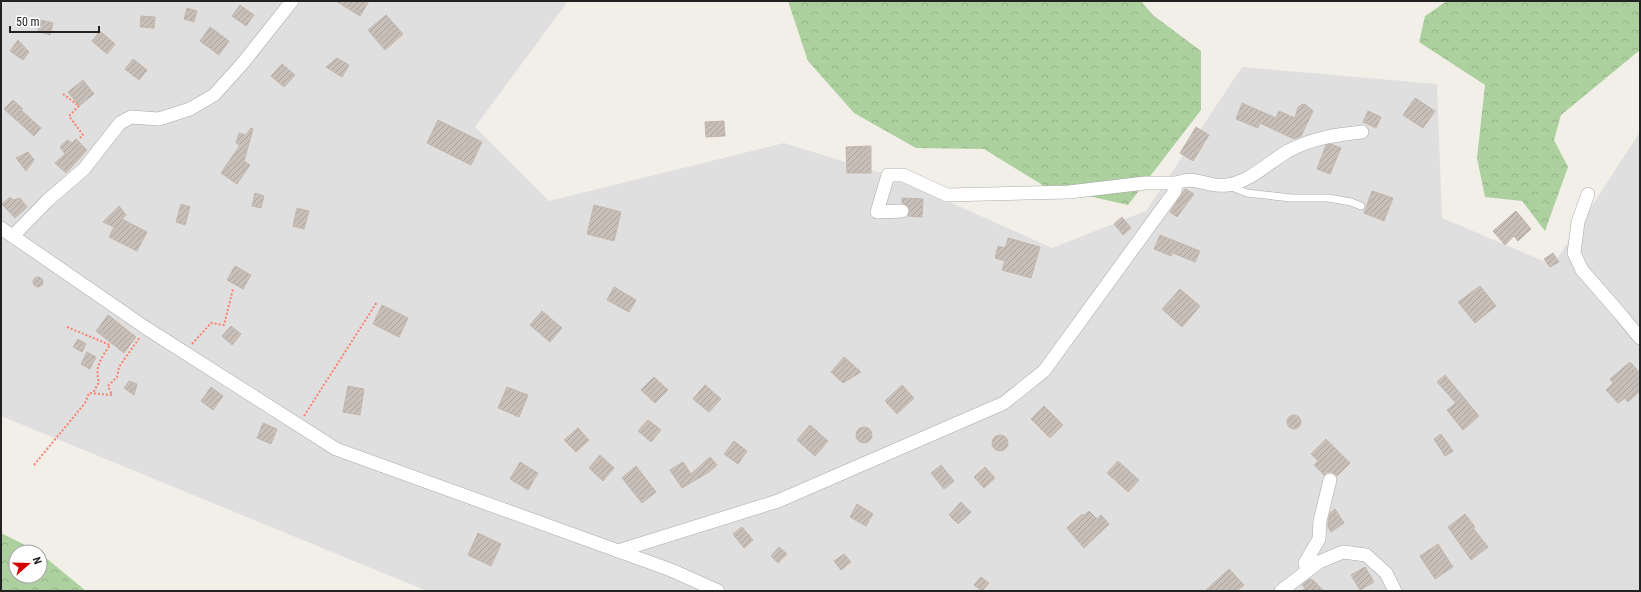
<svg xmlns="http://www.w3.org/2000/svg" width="1641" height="592" font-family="'Roboto Condensed',sans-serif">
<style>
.residential{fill:#e0dfdf}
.forest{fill:url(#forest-crowns)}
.building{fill:url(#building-hatch);stroke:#c4b6ab}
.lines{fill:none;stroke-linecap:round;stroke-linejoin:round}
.service-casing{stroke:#a9a9a9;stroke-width:8}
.minor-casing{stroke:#a9a9a9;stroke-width:14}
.path{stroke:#fa8072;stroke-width:2;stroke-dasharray:2 2;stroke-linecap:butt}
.service{stroke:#fff;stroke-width:7}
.minor{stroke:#fff;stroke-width:13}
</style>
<defs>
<pattern id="forest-crowns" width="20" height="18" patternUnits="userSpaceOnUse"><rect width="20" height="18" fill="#add19e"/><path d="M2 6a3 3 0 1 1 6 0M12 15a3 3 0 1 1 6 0" fill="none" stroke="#95b388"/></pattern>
<pattern id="building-hatch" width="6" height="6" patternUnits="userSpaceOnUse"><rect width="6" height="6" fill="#c7bfb8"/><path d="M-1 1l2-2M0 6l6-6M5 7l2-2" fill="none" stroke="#aba49e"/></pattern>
</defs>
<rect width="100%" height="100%" fill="#f2efe9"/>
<polygon class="residential" points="1,1 568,1 475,127 549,201 784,143 894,177 1052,248 1146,211 1242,67 1437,84 1442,218 1553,265 1640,132 1640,591 427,591 1,416"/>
<g class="forest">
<polygon points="788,1 1141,1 1153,15 1201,51 1201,110 1128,205 1044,186 984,149 916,148 854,113 808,61"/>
<polygon points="1447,1 1640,1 1640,50 1561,115 1554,140 1568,167 1545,231 1522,201 1485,197 1477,158 1485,85 1419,42 1425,16"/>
<polygon points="1,533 39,552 16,552 16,576 40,576 40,553 86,591 1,591"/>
</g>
<g class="building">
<polygon points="336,1 369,1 360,16"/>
<polygon points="240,5 254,15 246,26 232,16"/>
<polygon points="187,8 197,11 194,22 184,19"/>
<polygon points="386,15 403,34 385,50 368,30"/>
<polygon points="141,16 155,17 154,28 140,27"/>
<polygon points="41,20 53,23 50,35 38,31"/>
<polygon points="210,27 229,41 219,55 200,41"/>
<polygon points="100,31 115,44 107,54 92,41"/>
<polygon points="18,40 29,52 23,60 10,51"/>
<polygon points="337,58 349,65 342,77 326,67"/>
<polygon points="133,59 147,70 139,80 125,69"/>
<polygon points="282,64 295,75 284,87 271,76"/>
<polygon points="83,80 94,94 79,106 68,92"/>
<polygon points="1415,98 1435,111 1423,128 1403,115"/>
<polygon points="13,100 23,109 21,110 41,128 34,136 4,109"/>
<polygon points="1242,103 1276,118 1279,111 1295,118 1298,107 1303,104 1306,105 1313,111 1301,136 1294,139 1260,123 1258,128 1236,119"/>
<polygon points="1368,111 1381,117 1376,128 1363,122"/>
<polygon points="438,120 482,142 471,165 427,143"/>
<polygon points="724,121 725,136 706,137 705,122"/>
<polygon points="1196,127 1209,135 1193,161 1180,153"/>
<polygon points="251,128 253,129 244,161 250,165 237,184 221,173 240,145 236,143 239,133 246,135"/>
<polygon points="76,139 87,150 66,173 55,163 65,154 60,147 67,140 72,143"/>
<polygon points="1331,144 1341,148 1330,174 1317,169 1326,145"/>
<polygon points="871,146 871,173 847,173 846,147"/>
<polygon points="28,152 34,160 26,171 16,158"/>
<polygon points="1185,189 1194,194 1177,217 1170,212"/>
<polygon points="1372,191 1393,198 1384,221 1364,213"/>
<polygon points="255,193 264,196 261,208 252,206"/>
<polygon points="10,197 13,200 20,198 27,207 15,218 2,204"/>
<polygon points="902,198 923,199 922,217 908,216 910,211 909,207 902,203"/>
<polygon points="181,204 190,207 185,225 176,222"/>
<polygon points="594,205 621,212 614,241 587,234"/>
<polygon points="119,206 126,215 122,219 147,232 137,251 109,237 114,227 103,222"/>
<polygon points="297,208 309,211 304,229 293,226"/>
<polygon points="1516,211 1531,229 1518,241 1514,236 1505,245 1493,231"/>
<polygon points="1122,217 1131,228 1123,235 1114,224"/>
<polygon points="1160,235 1200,251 1195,262 1173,253 1171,256 1154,249"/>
<polygon points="1008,238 1040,247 1031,278 1002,270 1005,261 995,258 998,246 1005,248"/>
<polygon points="1553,253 1559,262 1550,267 1544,259"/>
<polygon points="235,266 251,275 243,289 227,280"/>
<circle cx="38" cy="282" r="5"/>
<polygon points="1480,286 1496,306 1475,323 1458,302"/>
<polygon points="614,287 636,300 629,312 607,300"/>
<polygon points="1180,289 1200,306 1182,327 1162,309"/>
<polygon points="382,305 408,318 399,337 373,324"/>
<polygon points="542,311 562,328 550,342 530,325"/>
<polygon points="108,315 136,337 124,353 96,331"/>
<polygon points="231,326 241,334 232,345 222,336"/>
<polygon points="78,339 86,344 82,352 73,347"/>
<polygon points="87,352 96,357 90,369 81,364"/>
<polygon points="844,357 861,372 843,383 831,372"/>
<polygon points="1630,362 1640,373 1640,391 1628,402 1625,398 1618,403 1606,390 1613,383 1610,379"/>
<polygon points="1445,375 1479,416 1463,430 1447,410 1456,403 1437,382"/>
<polygon points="654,377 668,390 655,403 641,390"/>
<polygon points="129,381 137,384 134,395 124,388"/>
<polygon points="705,385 721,399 709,412 693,399"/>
<polygon points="902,385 914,398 897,414 885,401"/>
<polygon points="348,386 364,389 360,415 343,412"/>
<polygon points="211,387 223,396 213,410 201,401"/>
<polygon points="507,387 528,395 519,417 498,408"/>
<polygon points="1044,406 1063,425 1050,438 1031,419"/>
<circle cx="1294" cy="422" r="7"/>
<polygon points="648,420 661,430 651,442 638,431"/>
<polygon points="263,423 277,429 271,444 257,438"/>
<polygon points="810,425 828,441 815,456 797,440"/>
<circle cx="864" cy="435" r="8"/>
<polygon points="578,428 589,440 576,452 564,440"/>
<polygon points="1441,434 1453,451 1445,456 1434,439"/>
<circle cx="1000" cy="443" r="8"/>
<polygon points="1326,439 1350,463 1337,476 1332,472 1327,472 1324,475 1314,465 1318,461 1311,454"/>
<polygon points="734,441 747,451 738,464 724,454"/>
<polygon points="600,455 614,468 603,481 589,468"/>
<polygon points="710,457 717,465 709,472 682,488 670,470 683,462 691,474"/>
<polygon points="1118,461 1139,480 1128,492 1107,473"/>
<polygon points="520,462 538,473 528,490 510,479"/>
<polygon points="941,465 954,481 944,489 931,473"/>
<polygon points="636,466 656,492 642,503 622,478"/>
<polygon points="985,467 995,478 984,488 974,477"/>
<polygon points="961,502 971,512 958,524 949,515"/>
<polygon points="857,504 873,514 866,526 850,517"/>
<polygon points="1335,509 1344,523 1331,532 1328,527 1328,522 1330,513"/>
<polygon points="1089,511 1097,519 1101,515 1109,524 1084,548 1067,528 1082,514 1083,516"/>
<polygon points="1465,514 1475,527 1473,528 1488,547 1471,560 1448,527"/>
<polygon points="742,527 753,540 744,548 733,534"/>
<polygon points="478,533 501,544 491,566 468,555"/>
<polygon points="1438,544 1453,567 1435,579 1420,556"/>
<polygon points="779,547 787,554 778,563 771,556"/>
<polygon points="844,554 851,562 841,570 834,561"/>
<polygon points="1365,567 1374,582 1360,590 1351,575"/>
<polygon points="1229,569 1244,585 1237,591 1205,591"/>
<polygon points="981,577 989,583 982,591 974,585"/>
<polygon points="1310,579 1313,580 1324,591 1302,591 1305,588 1302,585"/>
</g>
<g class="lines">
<defs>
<polyline id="service" points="1229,186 1247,193 1291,198 1328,198 1351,202 1361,206"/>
<g id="minor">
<polyline points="1588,194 1578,222 1574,253 1582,270 1622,316 1640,338"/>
<polyline points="902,211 877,212 888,175 903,175 947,195 1069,192 1145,183 1176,183"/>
<polyline points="1,228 146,328 336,449 671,570 718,591"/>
<polyline points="13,236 48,200 84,169 120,123 131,117 159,119 190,109 214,95 242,64 292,1"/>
<path d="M618 551 778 501 1004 403 1044 371 1175 191 1176 183C1197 175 1209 188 1227 185 1250 182 1269 162 1288 151 1313 138 1334 135 1362 132"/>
<polyline points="1307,571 1305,563 1319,539 1320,521 1330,480"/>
<polyline points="1281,591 1319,562 1343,552 1366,555 1386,573 1395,591"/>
</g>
</defs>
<use href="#service" class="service-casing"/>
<use href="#minor" class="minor-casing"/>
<g class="path">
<polyline points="63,94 79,106 69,116 83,135 79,139"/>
<path d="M67 327 110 345C102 357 94 367 99 382L93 393"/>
<polyline points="192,344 211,323 224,325 233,289"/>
<polyline points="304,416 377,302"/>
<polyline points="34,465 85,403 89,393 112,395 108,386 117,377 119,367 140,337"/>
</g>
<use href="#service" class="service"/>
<use href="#minor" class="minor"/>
</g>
<rect width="1641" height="592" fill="none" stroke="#222222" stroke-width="4"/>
<g transform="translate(28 564) rotate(70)"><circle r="19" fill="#ffffff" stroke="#a7a7a7"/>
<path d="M0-3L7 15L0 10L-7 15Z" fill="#d40000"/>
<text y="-6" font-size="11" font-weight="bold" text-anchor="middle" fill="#222222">N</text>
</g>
<path d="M10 26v6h89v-6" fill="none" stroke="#222222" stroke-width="2"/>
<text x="16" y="26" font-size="12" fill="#222222" stroke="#ffffff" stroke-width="3" paint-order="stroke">50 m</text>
</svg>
